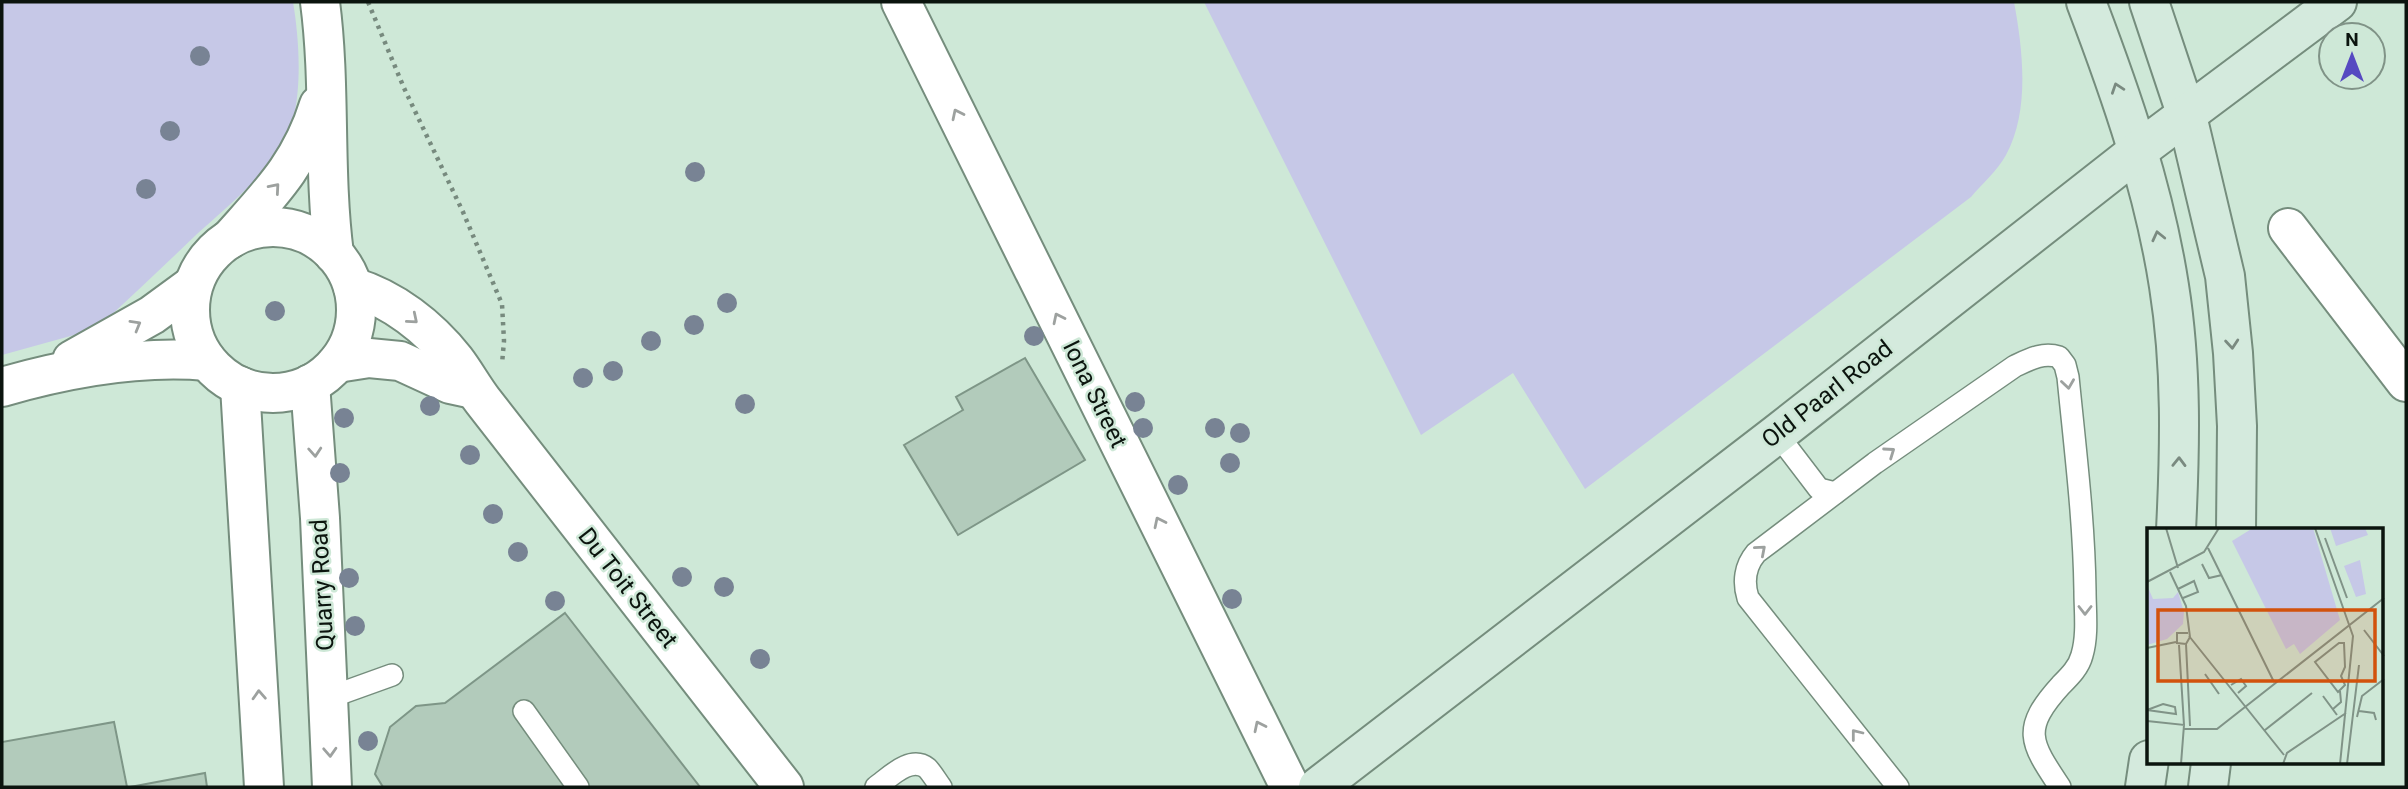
<svg xmlns="http://www.w3.org/2000/svg" width="2408" height="789" font-family="Roboto,sans-serif">
<style>
.grass{fill:#c6c8e7}
.building{fill:#b2cbbb;stroke:#7e9687;stroke-width:2}
.lines{fill:none;stroke-linecap:round;stroke-linejoin:round}
.service-casing{stroke:#758d7d;stroke-width:24}
.minor-casing{stroke:#758d7d;stroke-width:42}
.secondary-casing{stroke:#758d7d;stroke-width:42}
.path{stroke:#778a7e;stroke-width:4.5;stroke-dasharray:3.5 5;stroke-linecap:butt}
.service{stroke:#fff;stroke-width:21}
.minor{stroke:#fff;stroke-width:38}
.secondary{stroke:#d4eadd;stroke-width:38}
.tree{fill:#788394}
.oneway{stroke:#7a8a80}
.oneway2{stroke:#9da19f}
.labels{text-anchor:middle;stroke-width:5;stroke-linejoin:round;paint-order:stroke}
.street-label{font-size:24px;fill:#0b140e;stroke:#cee8d7}
.inset-road{fill:none;stroke:#809387;stroke-width:2}
.view{fill:#d2520c;fill-opacity:0.15;stroke:#d2520c;stroke-width:3.5}
.inset-edge{fill:none;stroke:#0b140e;stroke-width:3.5}
</style>
<rect width="100%" height="100%" fill="#cee8d7"/>
<g class="grass">
<path d="M2 2H293C299 38 302 84 293 120 281 164 230 204 197 234 167 263 137 291 107 319L85 332 2 355Z"/>
<path d="M1204 2H2014C2023 50 2030 111 2006 155 1998 170 1982 184 1971 197L1585 489 1513 373 1421 435Z"/>
</g>
<g class="building">
<polygon points="1025,358 1085,460 958,535 904,445 963,410 956,397"/>
<polygon points="565,613 700,787 383,787 375,774 390,727 416,706 445,703"/>
<polygon points="114,722 127,787 2,787 2,742"/>
<polygon points="205,773 207,787 130,787"/>
</g>
<g class="lines">
<defs>
<g id="service">
<polyline points="1777,434 1819,489 1835,493"/>
<polyline points="328,698 392,675"/>
<polyline points="524,711 578,787"/>
<path d="M876 787C889 778 910 755 927 768 932 773 937 782 941 787"/>
<path d="M1898 787 1748 598C1743 582 1745 566 1756 553L1875 463 2015 366C2030 359 2043 352 2059 357L2065 365 2068 377C2075 448 2084 519 2085 591 2085 611 2088 635 2082 655 2079 667 2070 676 2061 685 2021 729 2030 742 2060 787"/>
</g>
<g id="minor">
<path d="M320 2C331 85 323 170 334 254"/>
<polyline points="901,2 1290,787"/>
<circle cx="273" cy="310" r="83"/>
<polyline points="2288,228 2406,382"/>
<path d="M230 239C269 195 301 164 319 105"/>
<path d="M353 287C393 299 429 327 455 360 465 373 473 388 483 401L784 787"/>
<polyline points="72,360 152,315 193,285"/>
<polyline points="337,363 369,358 400,361 450,384 473,389"/>
<polyline points="310,384 320,518 332,787"/>
<polyline points="240,386 264,787"/>
<path d="M2 387C68 368 138 355 207 361"/>
</g>
<g id="secondary">
<path d="M2086 2C2121 94 2154 189 2169 286 2182 367 2180 449 2176 530"/>
<polyline points="2149,2 2187,116 2225,276 2233,353 2237,426 2236,530"/>
<polyline points="1318,787 1777,434 2139,150 2337,2"/>
<polyline points="2145,787 2149,760"/>
<polyline points="2208,787 2211,763"/>
</g>
</defs>
<use href="#service" class="service-casing"/>
<use href="#minor" class="minor-casing"/>
<use href="#secondary" class="secondary-casing"/>
<polyline class="path" points="368,2 404,88 463,212 502,304 504,341 502,364"/>
<use href="#service" class="service"/>
<use href="#minor" class="minor"/>
<use href="#secondary" class="secondary"/>
</g>
<g class="tree">
<circle cx="200" cy="56" r="10"/>
<circle cx="170" cy="131" r="10"/>
<circle cx="695" cy="172" r="10"/>
<circle cx="146" cy="189" r="10"/>
<circle cx="727" cy="303" r="10"/>
<circle cx="275" cy="311" r="10"/>
<circle cx="694" cy="325" r="10"/>
<circle cx="1034" cy="336" r="10"/>
<circle cx="651" cy="341" r="10"/>
<circle cx="613" cy="371" r="10"/>
<circle cx="583" cy="378" r="10"/>
<circle cx="1135" cy="402" r="10"/>
<circle cx="745" cy="404" r="10"/>
<circle cx="430" cy="406" r="10"/>
<circle cx="344" cy="418" r="10"/>
<circle cx="1143" cy="428" r="10"/>
<circle cx="1215" cy="428" r="10"/>
<circle cx="1240" cy="433" r="10"/>
<circle cx="470" cy="455" r="10"/>
<circle cx="1230" cy="463" r="10"/>
<circle cx="340" cy="473" r="10"/>
<circle cx="1178" cy="485" r="10"/>
<circle cx="493" cy="514" r="10"/>
<circle cx="518" cy="552" r="10"/>
<circle cx="682" cy="577" r="10"/>
<circle cx="349" cy="578" r="10"/>
<circle cx="724" cy="587" r="10"/>
<circle cx="1232" cy="599" r="10"/>
<circle cx="555" cy="601" r="10"/>
<circle cx="355" cy="626" r="10"/>
<circle cx="760" cy="659" r="10"/>
<circle cx="368" cy="741" r="10"/>
</g>
<defs><path id="oneway-chevron" d="M-2-3.5L2.5 0L-2 3.5" fill="none" stroke-width="1.6" stroke-linecap="round" stroke-linejoin="round" transform="scale(1.75)"/></defs>
<g class="oneway">
<use href="#oneway-chevron" transform="translate(2117 88) rotate(-109)"/>
<use href="#oneway-chevron" transform="translate(2158 236) rotate(-103)"/>
<use href="#oneway-chevron" transform="translate(2232 344) rotate(85)"/>
<use href="#oneway-chevron" transform="translate(2179 462) rotate(-89)"/>
</g>
<g class="oneway2">
<use href="#oneway-chevron" transform="translate(957 114) rotate(-116)"/>
<use href="#oneway-chevron" transform="translate(275 188) rotate(-49)"/>
<use href="#oneway-chevron" transform="translate(1058 318) rotate(-116)"/>
<use href="#oneway-chevron" transform="translate(413 319) rotate(40)"/>
<use href="#oneway-chevron" transform="translate(136 325) rotate(-30)"/>
<use href="#oneway-chevron" transform="translate(2068 384) rotate(82)"/>
<use href="#oneway-chevron" transform="translate(315 452) rotate(86)"/>
<use href="#oneway-chevron" transform="translate(1890 452) rotate(-35)"/>
<use href="#oneway-chevron" transform="translate(1159 522) rotate(-116)"/>
<use href="#oneway-chevron" transform="translate(1761 550) rotate(-41)"/>
<use href="#oneway-chevron" transform="translate(2085 610) rotate(90)"/>
<use href="#oneway-chevron" transform="translate(259 695) rotate(-93)"/>
<use href="#oneway-chevron" transform="translate(1259 726) rotate(-116)"/>
<use href="#oneway-chevron" transform="translate(1856 734) rotate(-128)"/>
<use href="#oneway-chevron" transform="translate(330 752) rotate(87)"/>
</g>
<g class="labels">
<g class="street-label">
<text transform="translate(1095 394) rotate(64)" y="8">Iona Street</text>
<text transform="translate(1827 394) rotate(-38)" y="8">Old Paarl Road</text>
<text transform="translate(322 585) rotate(-93)" y="8">Quarry Road</text>
<text transform="translate(628 588) rotate(52)" y="8">Du Toit Street</text>
</g>
</g>
<g transform="translate(2147 528)">
<rect width="236" height="236" fill="#cee8d7"/>
<path d="M106 0H166L193 92 153 126 147 116 139 121 85 13ZM183 0H218L221 7 189 18ZM213 32 219 66 209 69 197 38ZM0 57 6 71 26 70 31 64 37 84 36 96 20 111 0 117Z" fill="#c6c8e7"/>
<path class="inset-road" d="M19 0 31 40M168 0 206 108 193 236M178 10 200 70M61 20 127 154M55 36 62 50 75 47M23 44 39 78 43 109 39 116 30 115V105H41M0 54 57 24 72 0M31 61 47 53 51 64 36 70M217 102 237 128M42 108 137 227M192 115H197L198 139 194 148 198 157 191 164 168 134ZM39 116 43 198M0 120 29 114M58 146 72 166M84 157 94 151 99 158 91 165M176 168 190 187M16 176 28 179 29 186 0 182ZM186 181 194 174 193 163M212 183 227 185 229 192M210 189 215 168 237 151M0 193 37 197 32 117M37 201H70L237 70M118 202 165 165M34 236 37 197M136 236 140 225 199 185M200 236 212 137"/>
<path class="view" d="M11 82H228V153H11Z"/>
<rect width="236" height="236" class="inset-edge"/>
</g>
<rect width="2408" height="789" fill="none" stroke="#0b140e" stroke-width="7"/>
<g transform="translate(2352 56)"><circle r="33" fill="#cee8d7" stroke="#809387" stroke-width="2"/>
<path d="M0-5L12 26L0 18L-12 26Z" fill="#5649c1"/>
<text y="-10" font-size="19" font-weight="bold" text-anchor="middle" fill="#0b140e">N</text>
</g>
</svg>
